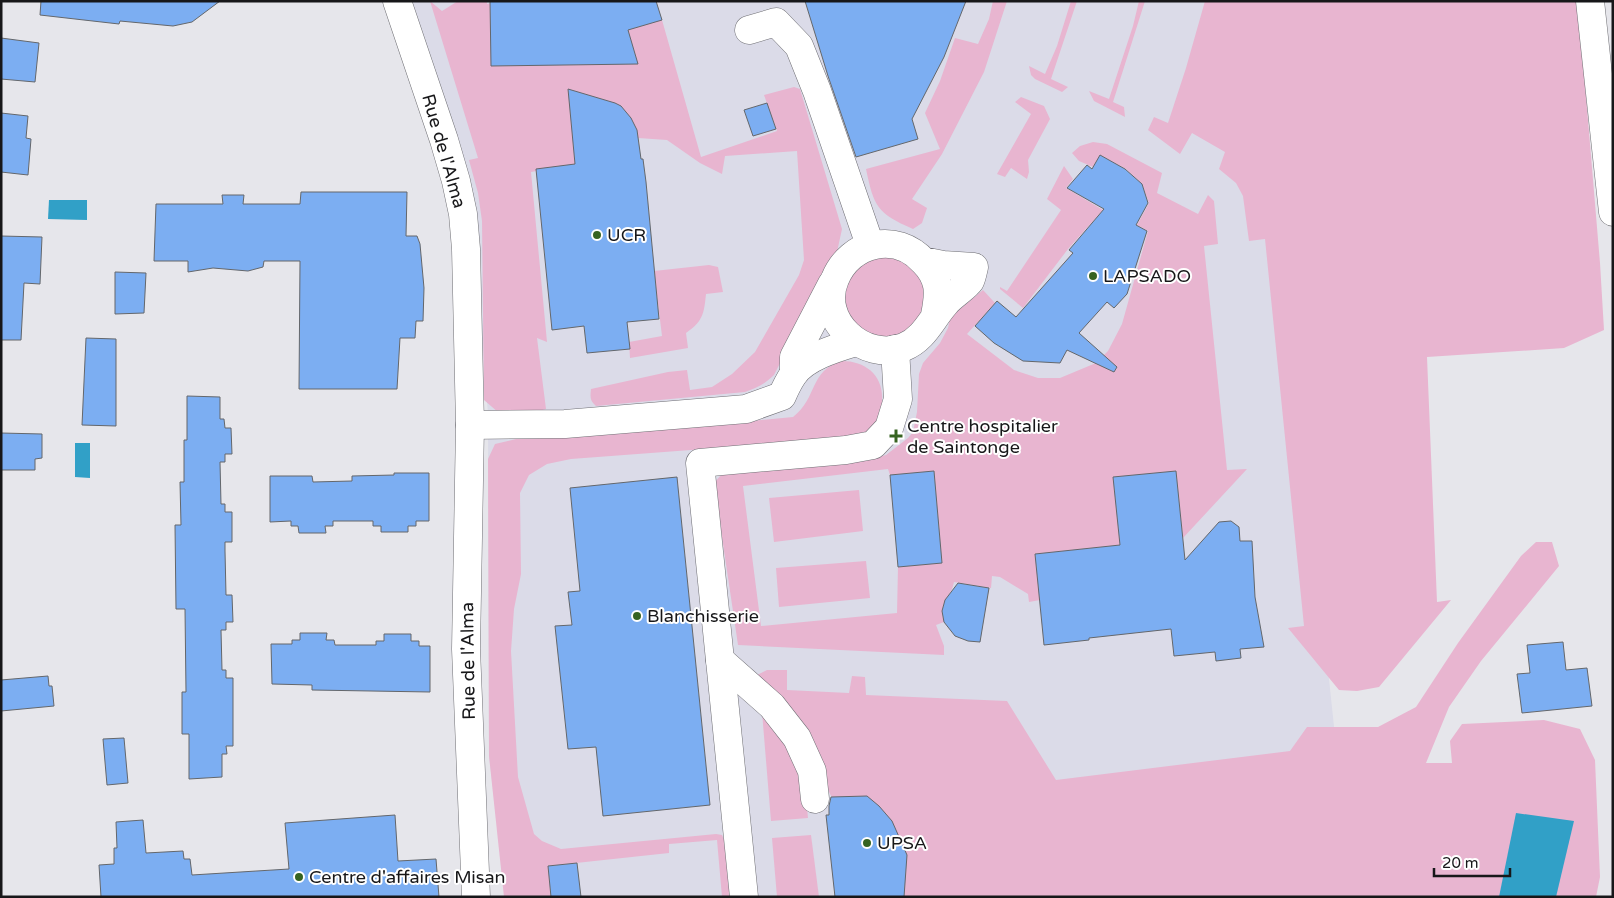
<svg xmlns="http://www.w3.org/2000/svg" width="1614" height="898" font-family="'Varela Round',sans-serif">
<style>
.built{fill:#dbdbe8}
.green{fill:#e8b5d0;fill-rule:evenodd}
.water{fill:#31a0c7}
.building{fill:#7caef2;stroke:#64676b}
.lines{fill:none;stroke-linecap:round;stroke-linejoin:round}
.minor-casing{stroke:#6f6f74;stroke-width:29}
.minor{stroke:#fff;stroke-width:28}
.poi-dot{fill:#366321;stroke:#fff;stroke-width:2}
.labels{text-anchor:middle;stroke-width:4;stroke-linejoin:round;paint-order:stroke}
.street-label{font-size:18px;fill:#171719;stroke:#fff}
.poi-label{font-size:18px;fill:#171719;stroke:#fff;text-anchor:start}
</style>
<rect width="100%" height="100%" fill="#e6e6eb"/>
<polygon class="built" points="408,1 1229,1 1281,224 1352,897 506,897 489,756 488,413 470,216"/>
<g class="green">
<path d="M430 1 442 11 458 1H487V4L499 1H648L662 20 701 157 777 131 764 95 794 87 800 89 842 229 837 252 774 375C765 384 757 388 745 392L596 406C590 401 590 397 591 389L668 372 687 370 690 390 712 387 732 374 755 352 799 275 804 260 797 151 725 156 722 174 700 163 667 140 638 138 573 142 575 164 531 172 547 342 537 338 546 409 532 413H499L484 400 482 221 478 193 469 160 478 158Z"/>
<path d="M993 1H1007L984 72 942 154 912 199 927 208 922 223 913 229C877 213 874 207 866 169L940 149 925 113 940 81 955 38 978 44 989 19Z"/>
<polygon points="1071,1 1077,1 1051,79 1068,87 1062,92 1035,79 1031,75 1029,66 1045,74 1057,46"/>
<polygon points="1139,1 1145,1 1113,102 1124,107 1125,117 1094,101 1089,91 1109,99 1133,26"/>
<polygon points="1205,1 1578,1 1600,263 1604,330 1564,348 1427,357 1437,602 1451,600 1379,687 1357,691 1339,690 1288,628 1304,626 1265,239 1249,241 1243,196 1236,183 1219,169 1225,152 1192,133 1180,154 1148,130 1154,117 1168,123 1186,68"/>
<polygon points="1021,97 1044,106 1050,119 1028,160 1029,172 1027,179 1011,168 1005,177 997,174 1031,114 1015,102"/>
<path d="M1093 142 1107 144 1162 173 1157 193 1198 214 1208 195 1214 201 1218 244 1204 246 1227 470 1247 469 1183 538 1176 471 1113 477 1120 545 1035 554 1040 600 1029 602 1028 594 1000 577 992 576 991 588 954 582C951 599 938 601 944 622L936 625 944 646V655L738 645 714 483 721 475 864 461 886 455 908 438 913 432 917 412 919 374 923 363 940 343 948 328 950 319 954 314 983 290 995 303 967 334 1014 370 1038 378H1060L1096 363 1108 351 1122 324 1148 231 1137 225 1149 203 1142 184 1126 169 1100 155 1093 167 1079 161 1072 153 1080 146ZM888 469 890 475 934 471 942 563 898 567 897 613 761 626 743 486Z"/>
<polygon points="1064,166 1073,179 1066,188 1103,210 1068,249 1023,308 1000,289 1000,287 1007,291 1061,210 1047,199"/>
<circle cx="885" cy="297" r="40"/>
<path d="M709 265 718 267 723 292 706 294C704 314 703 321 686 333L688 348 630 358 629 342 662 336 654 271Z"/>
<path d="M842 361C866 361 884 376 882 401L889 400 877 427 864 435 809 441 571 459 547 464 529 475 520 493 521 574 514 609 511 651 518 777 534 834 542 841 561 849 716 834 722 835 725 842 731 897H722L717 840 669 844V853L548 866 551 897H504L489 756 488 459 495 444 516 439 590 436 793 417C818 398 809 370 842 361Z"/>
<polygon points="859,490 863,531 774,542 769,498"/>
<polygon points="1536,542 1552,542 1559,566 1481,661 1449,707 1426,763 1452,763 1450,741 1462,724 1544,720 1580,729 1595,760 1600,877 1596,897 842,897 869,853 830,794 825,783 757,675 767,670 787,670 787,690 849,693 852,676 865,677 866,695 1007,701 1056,780 1290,751 1307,727 1378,727 1416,707 1458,643 1521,556"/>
<polygon points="866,561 870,598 779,607 776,568"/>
<polygon points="762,712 776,723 804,776 808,818 771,821"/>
<polygon points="811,835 819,897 777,897 772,838"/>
</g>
<g class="water">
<polygon points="49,200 87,200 87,220 48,219"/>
<polygon points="75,443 90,443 90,478 75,477"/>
<polygon points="1516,813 1574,821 1556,897 1499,897"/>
</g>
<g class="building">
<polygon points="41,1 220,1 192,22 173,26 120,21 119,24 40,15"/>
<polygon points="490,1 656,1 662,20 628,30 638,64 491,66"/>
<polygon points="805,1 966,1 944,57 912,119 918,139 856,157 828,76"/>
<polygon points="1,38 39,43 35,82 1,79"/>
<polygon points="568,89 615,103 621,106 631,118 637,130 641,159 643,159 646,182 659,319 627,322 630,349 587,353 584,326 552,330 536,169 575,164"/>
<polygon points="767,103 776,129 753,136 744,110"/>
<polygon points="1,113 28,116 26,138 31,139 28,175 1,172"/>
<polygon points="1100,155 1125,169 1142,184 1148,203 1136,225 1147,231 1127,294 1114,308 1107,302 1079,333 1117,367 1114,372 1067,350 1060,363 1023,361 994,343 975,326 997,301 1016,317 1073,253 1069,250 1104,209 1067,188 1087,165 1092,169"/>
<polygon points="301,192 407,192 406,236 417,236 420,244 424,288 423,321 416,321 415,338 400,338 397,389 299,389 300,261 264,261 263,267 248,271 213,268 188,272 188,261 154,261 156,204 223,204 222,195 244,195 243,204 300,204"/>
<polygon points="1,236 42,237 40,284 24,283 21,340 1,340"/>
<polygon points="115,272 146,273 144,313 115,314"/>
<polygon points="86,338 116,339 116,426 82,425"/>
<polygon points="187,396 220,397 220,419 224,419 225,428 231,428 232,454 225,454 225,462 220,462 221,504 225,504 225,512 232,512 232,542 225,542 225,551 226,595 232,595 233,622 226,622 226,630 221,630 222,670 226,670 226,678 233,678 233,746 226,746 227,754 222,754 222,777 189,779 189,734 182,734 182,692 186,692 185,609 176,609 175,525 181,525 180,482 184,482 184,440 187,440"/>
<polygon points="1,433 42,434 42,458 35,459 35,470 1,470"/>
<polygon points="934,471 942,563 898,567 890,475"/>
<polygon points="1176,471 1185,560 1219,522 1231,521 1239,527 1240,541 1252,541 1255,597 1264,647 1240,649 1241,658 1216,661 1215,652 1174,656 1171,629 1089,638 1089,640 1044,645 1035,554 1120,545 1113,477"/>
<polygon points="394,473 429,473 429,521 416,521 416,526 408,526 408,532 381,532 381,526 373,526 373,521 333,521 333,526 325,526 326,533 299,533 298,526 291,526 291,521 270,522 270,476 312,476 313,482 352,481 352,476 394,475"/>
<polygon points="677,477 710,805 603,816 596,747 568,749 555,626 572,625 568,592 580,591 570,488"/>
<polygon points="958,583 989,588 980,642 968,641 955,636 944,622 942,611 945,600"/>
<polygon points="300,633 327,633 326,640 334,640 335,645 376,645 376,641 384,641 384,634 411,634 411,641 419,641 419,646 430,646 430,692 312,690 312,685 272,684 271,644 292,644 292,640 300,640"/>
<polygon points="1563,642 1566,670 1587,668 1592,706 1522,713 1517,674 1530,673 1527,645"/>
<polygon points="48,676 49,686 52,686 54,706 1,711 1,680"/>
<polygon points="124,738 128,783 107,785 103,739"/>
<polygon points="867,796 879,806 892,821 907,855 904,897 835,897 826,815 829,815 829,806 831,797"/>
<polygon points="395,815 398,861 436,859 439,897 101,897 99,865 114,864 114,848 117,848 116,822 143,820 146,853 183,851 184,859 190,859 192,875 289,869 285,823"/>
<polygon points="577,863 581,897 551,897 548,866"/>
</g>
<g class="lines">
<defs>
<g id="minor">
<polyline points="397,1 444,140 456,181 463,214 466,249 470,425 466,649 476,897"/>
<polyline points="1590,1 1613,212"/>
<polyline points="749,30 776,22 799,46 817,91 870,245"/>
<path d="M923 261 943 265 974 267C973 271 972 277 970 281 966 287 950 297 945 304 931 320 924 339 904 347 864 363 817 320 835 279 850 242 896 231 924 262 930 268 935 276 937 285 939 295 937 305 935 315"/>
<polyline points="794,373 794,357 832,284"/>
<path d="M470 425 565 424 746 409 782 396C785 389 789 381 793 375 805 357 836 348 856 342"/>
<polyline points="720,660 772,706 797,738 812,771 815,799"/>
<polyline points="744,897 700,463 846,450 873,445 889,428 898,399 895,349"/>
</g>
</defs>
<use href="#minor" class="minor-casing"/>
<use href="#minor" class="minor"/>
</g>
<g class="poi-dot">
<circle cx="597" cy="235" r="5"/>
<circle cx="1093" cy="276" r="5"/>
<path d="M893.5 428.5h5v5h5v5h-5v5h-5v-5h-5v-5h5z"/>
<circle cx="637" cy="616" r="5"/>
<circle cx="867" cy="843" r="5"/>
<circle cx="299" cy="877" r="5"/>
</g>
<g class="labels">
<g class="street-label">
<text transform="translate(444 151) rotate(74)" y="6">Rue de l'Alma</text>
<text transform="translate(468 661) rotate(-91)" y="6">Rue de l'Alma</text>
</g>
<g class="poi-label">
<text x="607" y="241">UCR</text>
<text x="1103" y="282">LAPSADO</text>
<text x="907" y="432">Centre hospitalier<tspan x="907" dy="21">de Saintonge</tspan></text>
<text x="647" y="622">Blanchisserie</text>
<text x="877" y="849">UPSA</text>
<text x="309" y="883">Centre d'affaires Misan</text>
</g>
</g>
<rect width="1614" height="898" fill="none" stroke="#171719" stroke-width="5"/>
<path d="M1434 868v8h76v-8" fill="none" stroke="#171719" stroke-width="2.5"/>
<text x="1442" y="868" font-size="15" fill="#171719" stroke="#ffffff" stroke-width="4" paint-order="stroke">20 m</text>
</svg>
